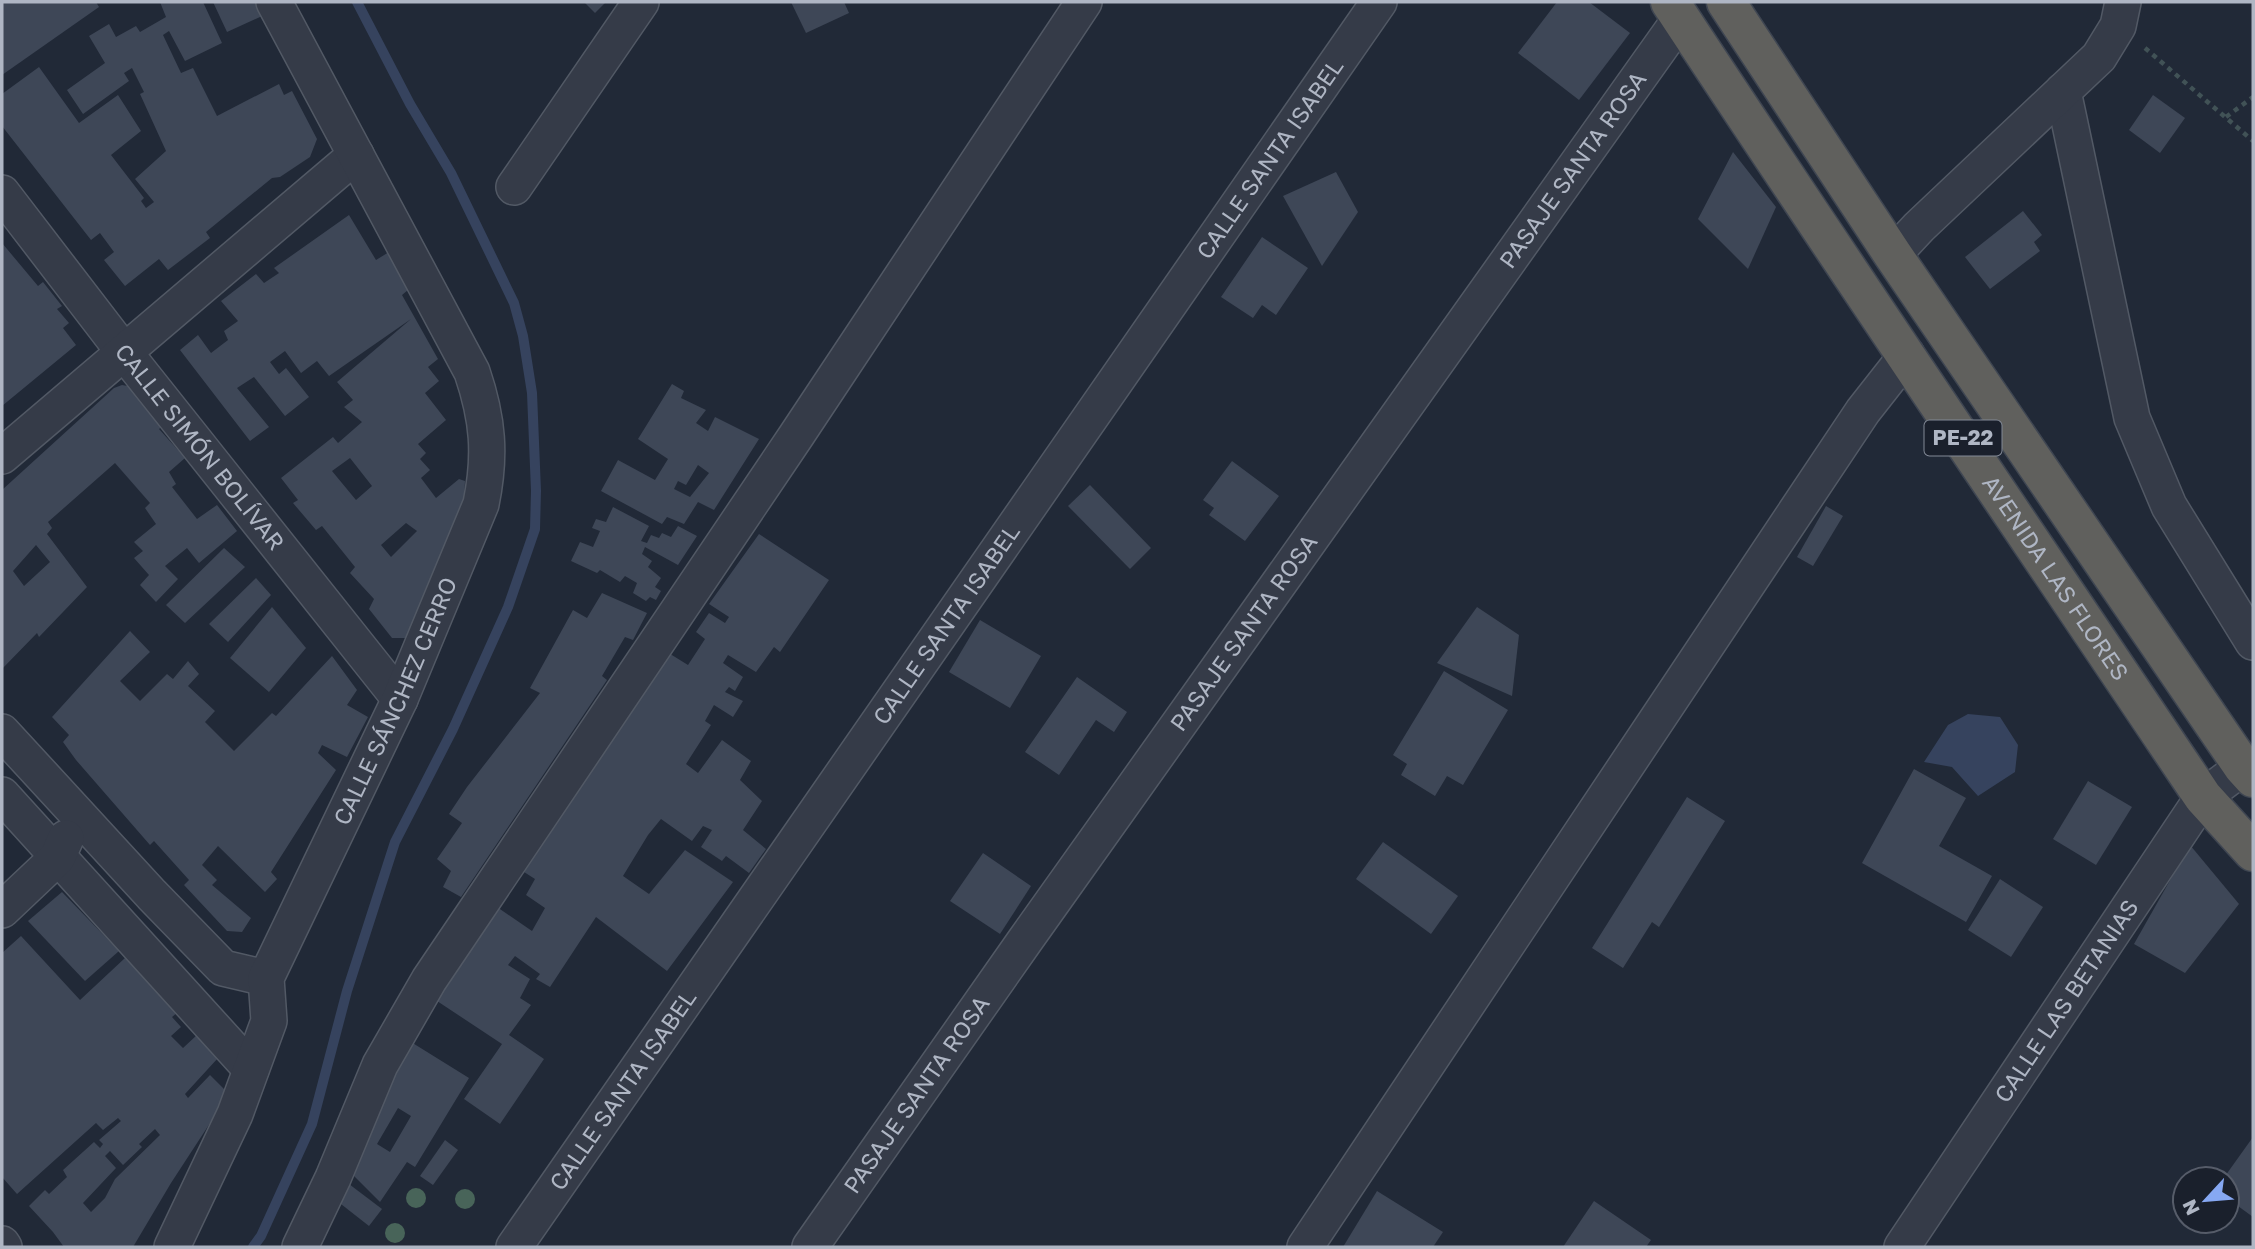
<svg xmlns="http://www.w3.org/2000/svg" width="2255" height="1249" font-family="'Golos Text',sans-serif">
<style>
.water{fill:#36435e}
.lines{fill:none;stroke-linecap:round;stroke-linejoin:round}
.stream{stroke:#36435e;stroke-width:10}
.building{fill:#3e4757;fill-rule:evenodd}
.minor-casing{stroke:#525965;stroke-width:38}
.trunk-casing{stroke:#3f4652;stroke-width:41}
.path{stroke:#415256;stroke-width:4.5;stroke-dasharray:5 5;stroke-linecap:butt}
.minor{stroke:#353b48;stroke-width:35}
.trunk{stroke:#60605d;stroke-width:38}
.tree{fill:#486459}
.labels{text-anchor:middle;stroke-width:5;stroke-linejoin:round;paint-order:stroke}
.shield{fill:#1a202c;stroke:#828996;stroke-width:2}
.shield-label{font-size:21px;font-weight:bold;fill:#afb6c4}
.street-label{font-size:23px;fill:#afb6c4;stroke:#1a202c}
</style>
<rect width="100%" height="100%" fill="#212937"/>
<polygon class="water" points="1968,714 2000,717 2018,745 2015,772 1978,796 1952,767 1924,762 1948,725"/>
<g class="lines">
<polyline class="stream" points="253,1247 261,1236 312,1124 347,991 395,842 453,729 508,607 535,529 536,491 532,393 523,336 514,303 451,173 410,104 357,2"/>
</g>
<g class="building">
<polygon points="2,2 96,2 99,7 2,75"/>
<polygon points="160,2 203,2 222,43 185,61 169,31 163,35 181,73 193,68 217,116 279,84 284,95 292,91 317,139 310,157 280,177 272,178 206,232 210,238 168,270 159,259 125,286 104,260 114,252 100,233 91,240 2,126 2,94 39,67 79,123 118,95 141,131 111,155 144,198 141,201 146,208 154,202 135,179 166,151 140,94 144,92 132,68 124,73 129,81 83,114 67,90 105,63 89,36 109,24 116,37 136,26 140,32 166,17"/>
<polygon points="213,2 269,2 273,11 227,32"/>
<polygon points="584,2 606,2 595,13"/>
<polygon points="791,2 844,2 849,13 806,33"/>
<polygon points="1557,2 1589,2 1630,33 1579,100 1518,53"/>
<polygon points="2153,95 2185,118 2160,153 2129,130"/>
<polygon points="1733,152 1776,207 1748,269 1698,219"/>
<polygon points="1336,172 1358,212 1322,266 1283,196"/>
<polygon points="2023,211 2042,235 2034,242 2040,251 1990,289 1965,257"/>
<path d="M349 215 376 260 389 252 408 290 402 295 438 359 428 367 439 381 425 393 446 420 418 444 426 453 420 459 430 470 421 478 436 498 459 479 465 481 464 501 407 638H392L369 609 374 599 350 573 355 567 322 526 316 530 293 503 298 500 281 478 333 437 338 443 362 422 344 407 353 400 337 382 411 319 329 376 317 361 301 373 285 351 270 362 279 374 286 368 309 397 285 416 254 377 237 388 269 427 250 441 180 350 198 335 211 353 228 340 224 331 238 321 221 301 256 274 264 283 279 273 274 268ZM350 458 372 486 356 500 332 471ZM406 523 417 531 391 557 381 545Z"/>
<polygon points="1262,237 1308,268 1276,315 1262,305 1253,318 1221,297"/>
<polygon points="2,243 38,286 43,282 62,306 57,309 69,323 63,328 76,345 2,406"/>
<path d="M672 384 684 391 681 398 706 410 696 423 708 431 715 417 759 439 714 510 698 502 684 524 667 517 662 524 601 491 618 460 655 480 668 459 638 439ZM698 465 709 473 690 497 674 489 678 481 686 485Z"/>
<path d="M122 385 133 387 164 425 159 429 185 458 169 472 176 484 172 487 197 519 217 505 237 531 199 563 187 548 165 566 178 579 156 602 140 585 149 575 134 558 143 551 134 542 156 524 145 508 150 503 115 463 48 522 52 528 47 534 87 587 39 637 37 633 2 669V490L114 388ZM36 545 50 562 24 586 13 571Z"/>
<polygon points="1232,461 1279,496 1245,541 1209,515 1214,508 1203,500"/>
<polygon points="1090,485 1151,548 1130,569 1068,506"/>
<polygon points="1826,506 1843,516 1813,566 1797,557"/>
<polygon points="613,507 649,526 641,541 647,543 651,535 659,538 662,533 671,537 678,526 697,536 678,565 645,547 642,554 652,561 648,567 661,578 655,587 661,591 656,600 650,597 646,601 633,593 637,583 625,576 620,582 600,570 597,573 571,561 580,542 593,547 600,531 592,528 596,519 606,522"/>
<polygon points="759,534 829,580 780,652 774,647 756,672 728,655 723,663 743,677 735,691 729,687 725,692 743,701 733,717 714,705 705,721 711,725 686,764 698,773 722,740 751,761 740,780 762,801 743,830 766,849 749,873 726,856 722,861 701,847 712,830 703,826 692,841 661,819 648,835 623,876 649,894 685,850 733,882 667,971 596,917 550,987 536,979 540,974 515,956 508,965 530,979 520,998 531,1005 509,1035 544,1059 500,1124 464,1099 502,1044 431,997 497,907 532,931 545,908 526,895 535,879 524,872 667,652 688,665 705,639 696,632 709,613 725,623 729,617 709,604"/>
<polygon points="224,548 245,567 185,623 166,605"/>
<polygon points="256,578 271,595 228,642 209,624"/>
<polygon points="602,593 647,613 633,640 625,637 602,676 607,680 461,897 443,887 451,871 437,859 462,823 449,814 467,787 540,693 530,688 573,610 587,618"/>
<polygon points="272,607 306,648 269,692 230,658"/>
<polygon points="1477,607 1519,635 1512,696 1437,663"/>
<polygon points="980,620 1041,656 1010,708 949,672"/>
<polygon points="130,631 150,652 120,681 140,701 167,674 173,679 188,661 199,674 188,686 215,711 205,722 234,751 272,713 276,716 332,656 357,690 347,705 368,717 347,757 322,745 318,753 336,770 271,872 277,879 265,892 218,846 202,865 217,880 212,885 251,918 242,932 227,931 184,885 189,880 154,841 150,845 76,760 63,742 69,735 52,717"/>
<polygon points="1444,671 1508,710 1463,785 1447,776 1435,796 1401,775 1407,764 1393,755"/>
<polygon points="1077,677 1127,712 1114,732 1096,720 1059,775 1025,752"/>
<polygon points="1914,769 1966,798 1939,846 1992,876 1966,922 1862,863"/>
<polygon points="2088,781 2132,807 2096,865 2053,839"/>
<polygon points="1687,797 1725,821 1659,927 1652,922 1623,968 1592,948"/>
<polygon points="1383,842 1458,896 1431,934 1356,879"/>
<polygon points="2190,845 2239,904 2185,973 2134,944"/>
<polygon points="983,853 1031,886 1000,934 950,901"/>
<polygon points="2000,879 2043,907 2011,957 1968,930"/>
<polygon points="62,892 119,951 85,981 28,921"/>
<path d="M21 936 80 1000 125 958 178 1012 172 1017 181 1027 171 1036 183 1048 197 1035 218 1058 185 1094 188 1098 210 1075 229 1094 171 1183 133 1247H64L53 1232 29 1206 45 1190 49 1194 67 1177 63 1170 94 1142 100 1148 103 1144 99 1140 121 1121 118 1118 103 1130 96 1123 17 1194 2 1177V953ZM155 1129 160 1135 115 1179 105 1198 91 1212 83 1203 116 1168 105 1156 110 1151 123 1165 142 1147 139 1144Z"/>
<path d="M411 1042 469 1078 415 1167 407 1162 380 1202 345 1167ZM398 1108 411 1116 390 1152 377 1144Z"/>
<polygon points="2253,1137 2253,1217 2227,1198 2227,1179 2223,1179"/>
<polygon points="445,1140 458,1150 433,1185 420,1176"/>
<polygon points="345,1181 382,1209 369,1226 332,1197"/>
<polygon points="1377,1191 1443,1232 1433,1247 1343,1247"/>
<polygon points="1594,1201 1651,1240 1646,1247 1563,1247"/>
</g>
<g class="lines">
<defs>
<g id="minor">
<polyline points="2063,91 2132,418 2169,506 2253,642"/>
<polyline points="514,187 641,2"/>
<path id="s1" d="M2 193 124 352 400 699"/>
<polyline points="1893,255 1919,227 2099,57 2118,26 2123,2"/>
<polyline points="2,456 356,155"/>
<polyline points="2,732 152,895 223,968 266,978"/>
<polyline points="2,795 251,1069"/>
<polyline points="2,910 57,858 66,838"/>
<polyline points="2,1244 4,1247"/>
<path id="s2" d="M172 1247 235 1114 269 1021 266 978 400 699 481 504C491 455 488 419 472 372L274 2"/>
<polyline points="300,1247 333,1178 380,1065 429,980 796,436 1084,2"/>
<path id="s3" d="M514 1247 1379 2"/>
<path id="s4" d="M810 1247 1026 939 1681 18"/>
<polyline points="1305,1247 1863,411 1907,355"/>
<path id="s5" d="M1902 1247 2203 797 2243 767"/>
</g>
<g id="trunk">
<path id="s6" d="M1670 2C1845 268 2025 532 2203 797L2253 852"/>
<polyline points="1726,2 1893,255 2243,767 2253,778"/>
</g>
</defs>
<use href="#minor" class="minor-casing"/>
<use href="#trunk" class="trunk-casing"/>
<g class="path">
<polyline points="2145,48 2253,141"/>
<polyline points="2226,117 2253,97"/>
</g>
<use href="#minor" class="minor"/>
<use href="#trunk" class="trunk"/>
</g>
<g class="tree">
<circle cx="416" cy="1198" r="10"/>
<circle cx="465" cy="1199" r="10"/>
<circle cx="395" cy="1233" r="10"/>
</g>
<g class="labels">
<rect class="shield" x="1924.5" y="420.5" width="77" height="35" rx="5"/>
<g class="shield-label">
<text x="1963" y="445">PE-22</text>
</g>
<g class="street-label">
<text dy="8" stroke="none"><textPath href="#s3" startOffset="1325">CALLE SANTA ISABEL</textPath></text>
<text dy="8" stroke="none"><textPath href="#s4" startOffset="1320">PASAJE SANTA ROSA</textPath></text>
<text dy="8" stroke="none"><textPath href="#s1" startOffset="322">CALLE SIMÓN BOLÍVAR</textPath></text>
<text dy="8" stroke="none"><textPath href="#s6" startOffset="693">AVENIDA LAS FLORES</textPath></text>
<text dy="8" stroke="none"><textPath href="#s3" startOffset="758">CALLE SANTA ISABEL</textPath></text>
<text dy="8" stroke="none"><textPath href="#s4" startOffset="752">PASAJE SANTA ROSA</textPath></text>
<text dy="8" stroke="none"><textPath href="#s2" startOffset="595">CALLE SÁNCHEZ CERRO</textPath></text>
<text dy="8" stroke="none"><textPath href="#s5" startOffset="296">CALLE LAS BETANIAS</textPath></text>
<text dy="8" stroke="none"><textPath href="#s3" startOffset="191">CALLE SANTA ISABEL</textPath></text>
<text dy="8" stroke="none"><textPath href="#s4" startOffset="186">PASAJE SANTA ROSA</textPath></text>
</g>
</g>
<rect width="2255" height="1249" fill="none" stroke="#afb6c4" stroke-width="7"/>
<g transform="translate(2206 1200) rotate(244)"><circle r="33" fill="#1a202c" stroke="#565c69" stroke-width="2"/>
<path d="M0-5L12 26L0 18L-12 26Z" fill="#86a8f3"/>
<text y="-10" font-size="19" font-weight="bold" text-anchor="middle" fill="#afb6c4">N</text>
</g>
</svg>
